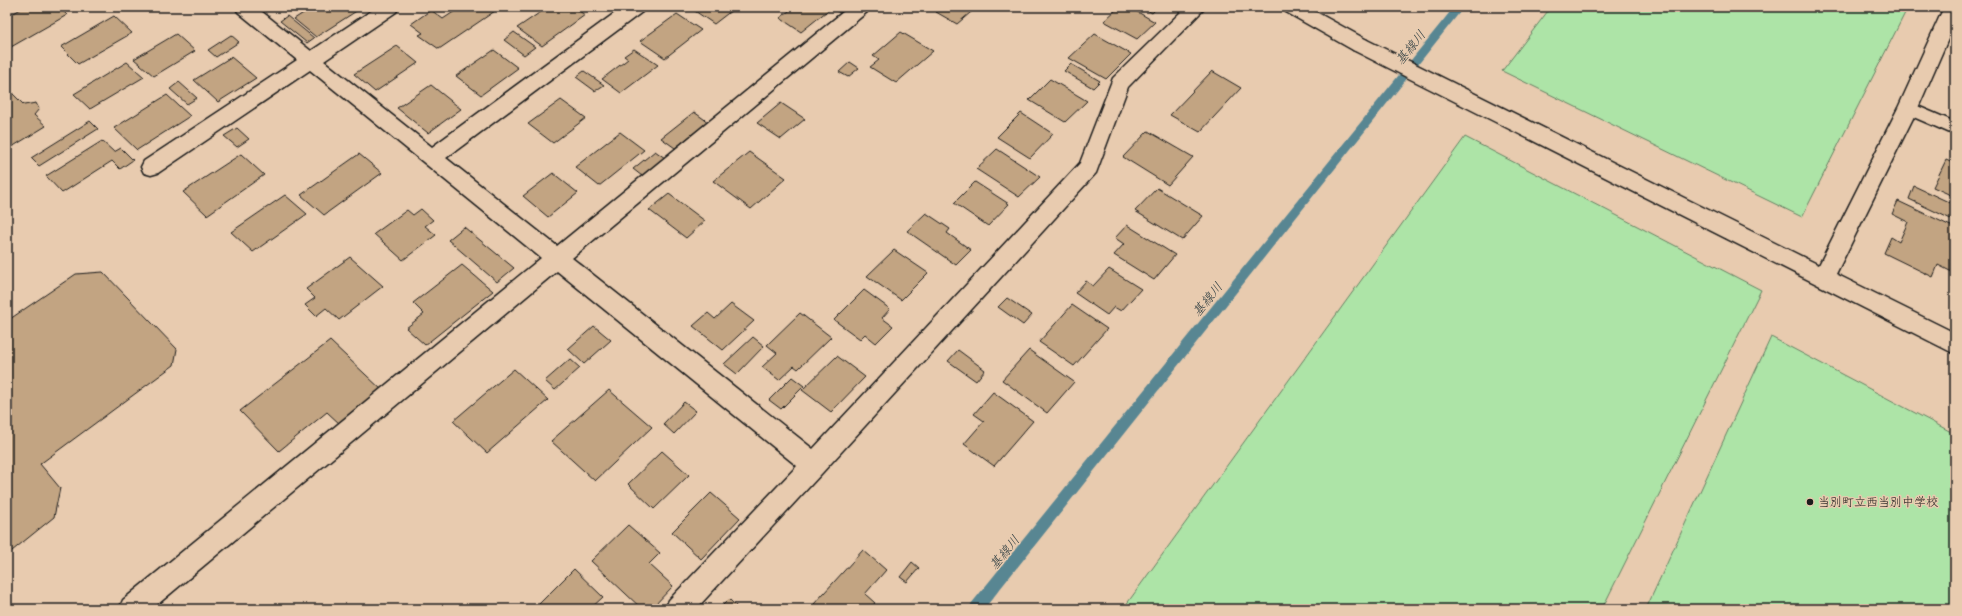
<svg xmlns="http://www.w3.org/2000/svg" width="1962" height="616" font-family="Kalam,'Klee One',sans-serif">
<style>
.green{fill:#ade4a7;stroke:#648062}
.lines{fill:none;stroke-linecap:round;stroke-linejoin:round}
.stream{fill:#598692;fill-rule:evenodd}
.building{fill:#c2a482;stroke:#1c1c1c}
.service-casing{stroke:#1c1c1c;stroke-width:3}
.minor-casing{stroke:#1c1c1c;stroke-width:3}
.tertiary-casing{stroke:#1c1c1c;stroke-width:3}
.service{fill:#e8cbaf;fill-rule:evenodd}
.minor{fill:#e8cbaf;fill-rule:evenodd}
.tertiary{fill:#e8cbaf;fill-rule:evenodd}
.poi-dot{fill:#1c1c1c;stroke:#e8cbaf;stroke-width:1.5}
.labels{text-anchor:middle;stroke-width:3;stroke-linejoin:round;paint-order:stroke}
.poi-label{font-size:12px;fill:#1c1c1c;stroke:#e8cbaf;text-anchor:start}
.water-label{font-size:13px;font-style:italic;fill:#303f43;stroke:#e8cbaf}
</style>
<rect width="100%" height="100%" fill="#e8cbaf"/>
<filter id="ink" filterUnits="userSpaceOnUse"><feTurbulence type="fractalNoise" baseFrequency=".025" numOctaves="2"/><feDisplacementMap in="SourceGraphic" scale="8" xChannelSelector="R" yChannelSelector="G"/><feConvolveMatrix kernelMatrix="1 2 1 2 8 2 1 2 1" color-interpolation-filters="sRGB"/></filter>
<g filter="url(#ink)">
<g class="green">
<polygon points="1551,7 1908,7 1802,217 1502,71"/>
<polygon points="1465,137 1761,290 1602,609 1123,609"/>
<polygon points="1771,337 1955,434 1955,609 1646,609"/>
</g>
<g class="lines">
<polygon class="stream" points="1454,7 1464,7 984,609 970,609 971,604"/>
</g>
<g class="building">
<polygon points="24,7 59,7 67,15 11,47 7,43 7,17"/>
<polygon points="313,7 354,7 358,10 316,37 294,19"/>
<polygon points="456,7 496,7 498,9 439,49 419,35 423,33 411,24 431,10 443,19 458,9"/>
<polygon points="548,7 573,7 585,15 542,46 517,28"/>
<polygon points="689,7 736,7 714,24"/>
<polygon points="794,7 832,7 801,32 780,18"/>
<polygon points="835,7 847,7 840,13 833,9"/>
<polygon points="941,7 977,7 957,24 936,12"/>
<polygon points="1119,7 1129,7 1155,22 1137,39 1104,21"/>
<polygon points="1142,7 1155,7 1157,8 1152,13"/>
<polygon points="677,14 701,30 665,58 640,41"/>
<polygon points="114,16 132,33 78,64 61,47"/>
<polygon points="287,16 314,38 307,43 280,21"/>
<polygon points="514,32 535,47 524,55 504,40"/>
<polygon points="901,32 933,51 896,83 870,67 879,60 873,56"/>
<polygon points="176,34 195,51 154,76 134,59"/>
<polygon points="1095,34 1131,54 1106,79 1069,58"/>
<polygon points="231,35 239,42 216,57 208,50"/>
<polygon points="397,46 418,63 375,92 354,74"/>
<polygon points="634,49 658,65 621,93 602,79 628,59 624,56"/>
<polygon points="494,50 518,68 481,95 456,76"/>
<polygon points="231,57 256,78 218,102 194,80"/>
<polygon points="127,62 144,77 90,109 74,94"/>
<polygon points="850,62 859,68 848,77 839,72"/>
<polygon points="1071,64 1100,81 1093,88 1064,71"/>
<polygon points="584,71 604,85 595,91 576,77"/>
<polygon points="1212,71 1241,88 1200,132 1170,115"/>
<polygon points="1050,79 1087,101 1065,122 1029,100"/>
<polygon points="179,82 197,98 187,104 170,89"/>
<polygon points="431,85 461,109 428,133 397,108"/>
<polygon points="9,90 24,105 36,103 39,109 34,115 46,126 7,150 11,155 7,158 7,91"/>
<polygon points="167,95 190,116 137,150 114,128"/>
<polygon points="561,100 586,118 553,143 528,124"/>
<polygon points="781,103 805,119 781,139 757,123"/>
<polygon points="694,112 708,122 675,148 661,138"/>
<polygon points="1021,113 1053,134 1030,158 997,137"/>
<polygon points="90,121 98,129 39,166 31,158"/>
<polygon points="237,128 249,139 237,147 224,136"/>
<polygon points="1148,131 1193,157 1168,185 1123,157"/>
<polygon points="620,132 644,150 599,186 575,167"/>
<polygon points="102,141 114,152 121,148 133,160 120,169 112,161 62,193 46,176"/>
<polygon points="997,149 1040,177 1019,197 976,169"/>
<polygon points="655,151 665,158 642,176 633,169"/>
<polygon points="749,152 786,178 751,209 713,181"/>
<polygon points="241,154 264,175 207,215 183,192"/>
<polygon points="359,154 382,173 324,215 301,195"/>
<polygon points="1946,160 1955,164 1955,197 1933,187"/>
<polygon points="553,173 578,193 548,217 523,196"/>
<polygon points="975,182 1009,204 988,226 954,203"/>
<polygon points="1914,186 1955,205 1955,221 1909,199"/>
<polygon points="1157,188 1203,216 1182,240 1135,211"/>
<polygon points="669,194 705,221 686,238 649,210"/>
<polygon points="285,195 307,214 253,252 231,232"/>
<polygon points="1898,201 1955,228 1955,265 1952,272 1938,265 1933,277 1884,253 1891,237 1899,242 1908,222 1892,214"/>
<polygon points="421,209 433,220 425,226 436,235 403,260 374,234 407,210 413,215"/>
<polygon points="926,213 950,229 947,233 971,250 956,265 907,231"/>
<polygon points="1127,225 1175,255 1154,280 1114,255 1124,244 1115,238"/>
<polygon points="464,227 514,268 497,282 448,240"/>
<polygon points="894,250 928,273 901,300 867,276"/>
<polygon points="350,257 383,286 339,320 326,308 316,316 305,305 315,298 306,289"/>
<polygon points="462,265 493,291 425,345 406,328 424,314 413,303"/>
<polygon points="1109,269 1141,289 1121,311 1114,307 1107,315 1075,293 1086,281 1093,286"/>
<polygon points="103,272 177,349 174,365 40,464 60,488 54,517 7,555 7,321 76,274"/>
<polygon points="864,290 890,309 882,318 893,326 876,343 865,334 860,339 834,320"/>
<polygon points="1007,298 1032,315 1023,325 998,307"/>
<polygon points="731,304 754,321 723,350 693,326 708,313 715,319"/>
<polygon points="1072,305 1107,329 1074,366 1039,342"/>
<polygon points="800,313 831,337 798,369 794,366 779,380 762,367 777,353 767,345"/>
<polygon points="594,326 611,340 584,364 568,349"/>
<polygon points="753,337 764,346 737,374 724,364"/>
<polygon points="330,341 383,391 341,425 327,412 279,451 240,411"/>
<polygon points="958,350 985,370 976,381 948,361"/>
<polygon points="1029,350 1074,382 1047,413 1002,380"/>
<polygon points="837,356 865,377 831,412 802,390"/>
<polygon points="570,359 580,368 555,390 545,381"/>
<polygon points="514,369 548,400 487,453 453,421"/>
<polygon points="792,377 804,386 781,409 769,400"/>
<polygon points="609,390 652,427 595,481 551,441"/>
<polygon points="993,392 1033,421 994,466 964,444 984,421 974,414"/>
<polygon points="684,402 696,411 674,434 663,424"/>
<polygon points="662,451 689,475 654,509 628,484"/>
<polygon points="711,493 740,518 701,559 672,532"/>
<polygon points="628,525 660,553 649,564 673,586 651,609 642,609 591,561"/>
<polygon points="863,550 886,570 865,594 875,603 870,609 819,609 814,604"/>
<polygon points="912,562 919,568 907,582 900,577"/>
<polygon points="574,569 603,597 590,609 544,609 539,604"/>
<polygon points="729,599 739,609 719,609"/>
</g>
<g class="lines">
<defs>
<polygon id="service" points="1908,102 1955,122 1955,135 1902,112 1900,108 1902,104"/>
<g id="minor">
<polygon points="235,7 256,7 311,51 377,7 399,7 396,12 324,61 432,147 623,7 645,7 642,12 446,158 557,246 849,7 870,7 867,12 572,258 813,449 1080,163 1113,78 1186,7 1206,7 1128,87 1096,173 822,473 696,609 665,609 669,600 797,466 557,271 152,609 119,609 123,600 541,258 310,70 158,173 151,175 144,173 141,167 144,161 297,60 238,12"/>
<polygon points="1944,7 1955,7 1955,23 1918,108 1836,274 1955,333 1955,354 1353,50 1351,45 1353,40 1360,38 1367,40 1819,265 1898,108"/>
</g>
<polygon id="tertiary" points="1283,7 1307,7 1367,40 1369,45 1367,50 1360,52 1353,50 1286,12"/>
</defs>
<use href="#service" class="service-casing"/>
<use href="#minor" class="minor-casing"/>
<use href="#tertiary" class="tertiary-casing"/>
<use href="#service" class="service"/>
<use href="#minor" class="minor"/>
<use href="#tertiary" class="tertiary"/>
</g>
</g>
<circle class="poi-dot" cx="1810" cy="502" r="4"/>
<g class="labels">
<g class="poi-label">
<text x="1818" y="506">当別町立西当別中学校</text>
</g>
<g class="water-label">
<text transform="translate(1410 47) rotate(-51)" y="5">基線川</text>
<text transform="translate(1207 299) rotate(-51)" y="5">基線川</text>
<text transform="translate(1004 552) rotate(-51)" y="5">基線川</text>
</g>
</g>
<rect width="1962" height="616" fill="none" stroke="#e8cbaf" stroke-width="24"/>
<rect x="12" y="12" width="1938" height="592" fill="none" stroke="#1c1c1c" stroke-width="1.5" filter="url(#ink)"/>
</svg>
